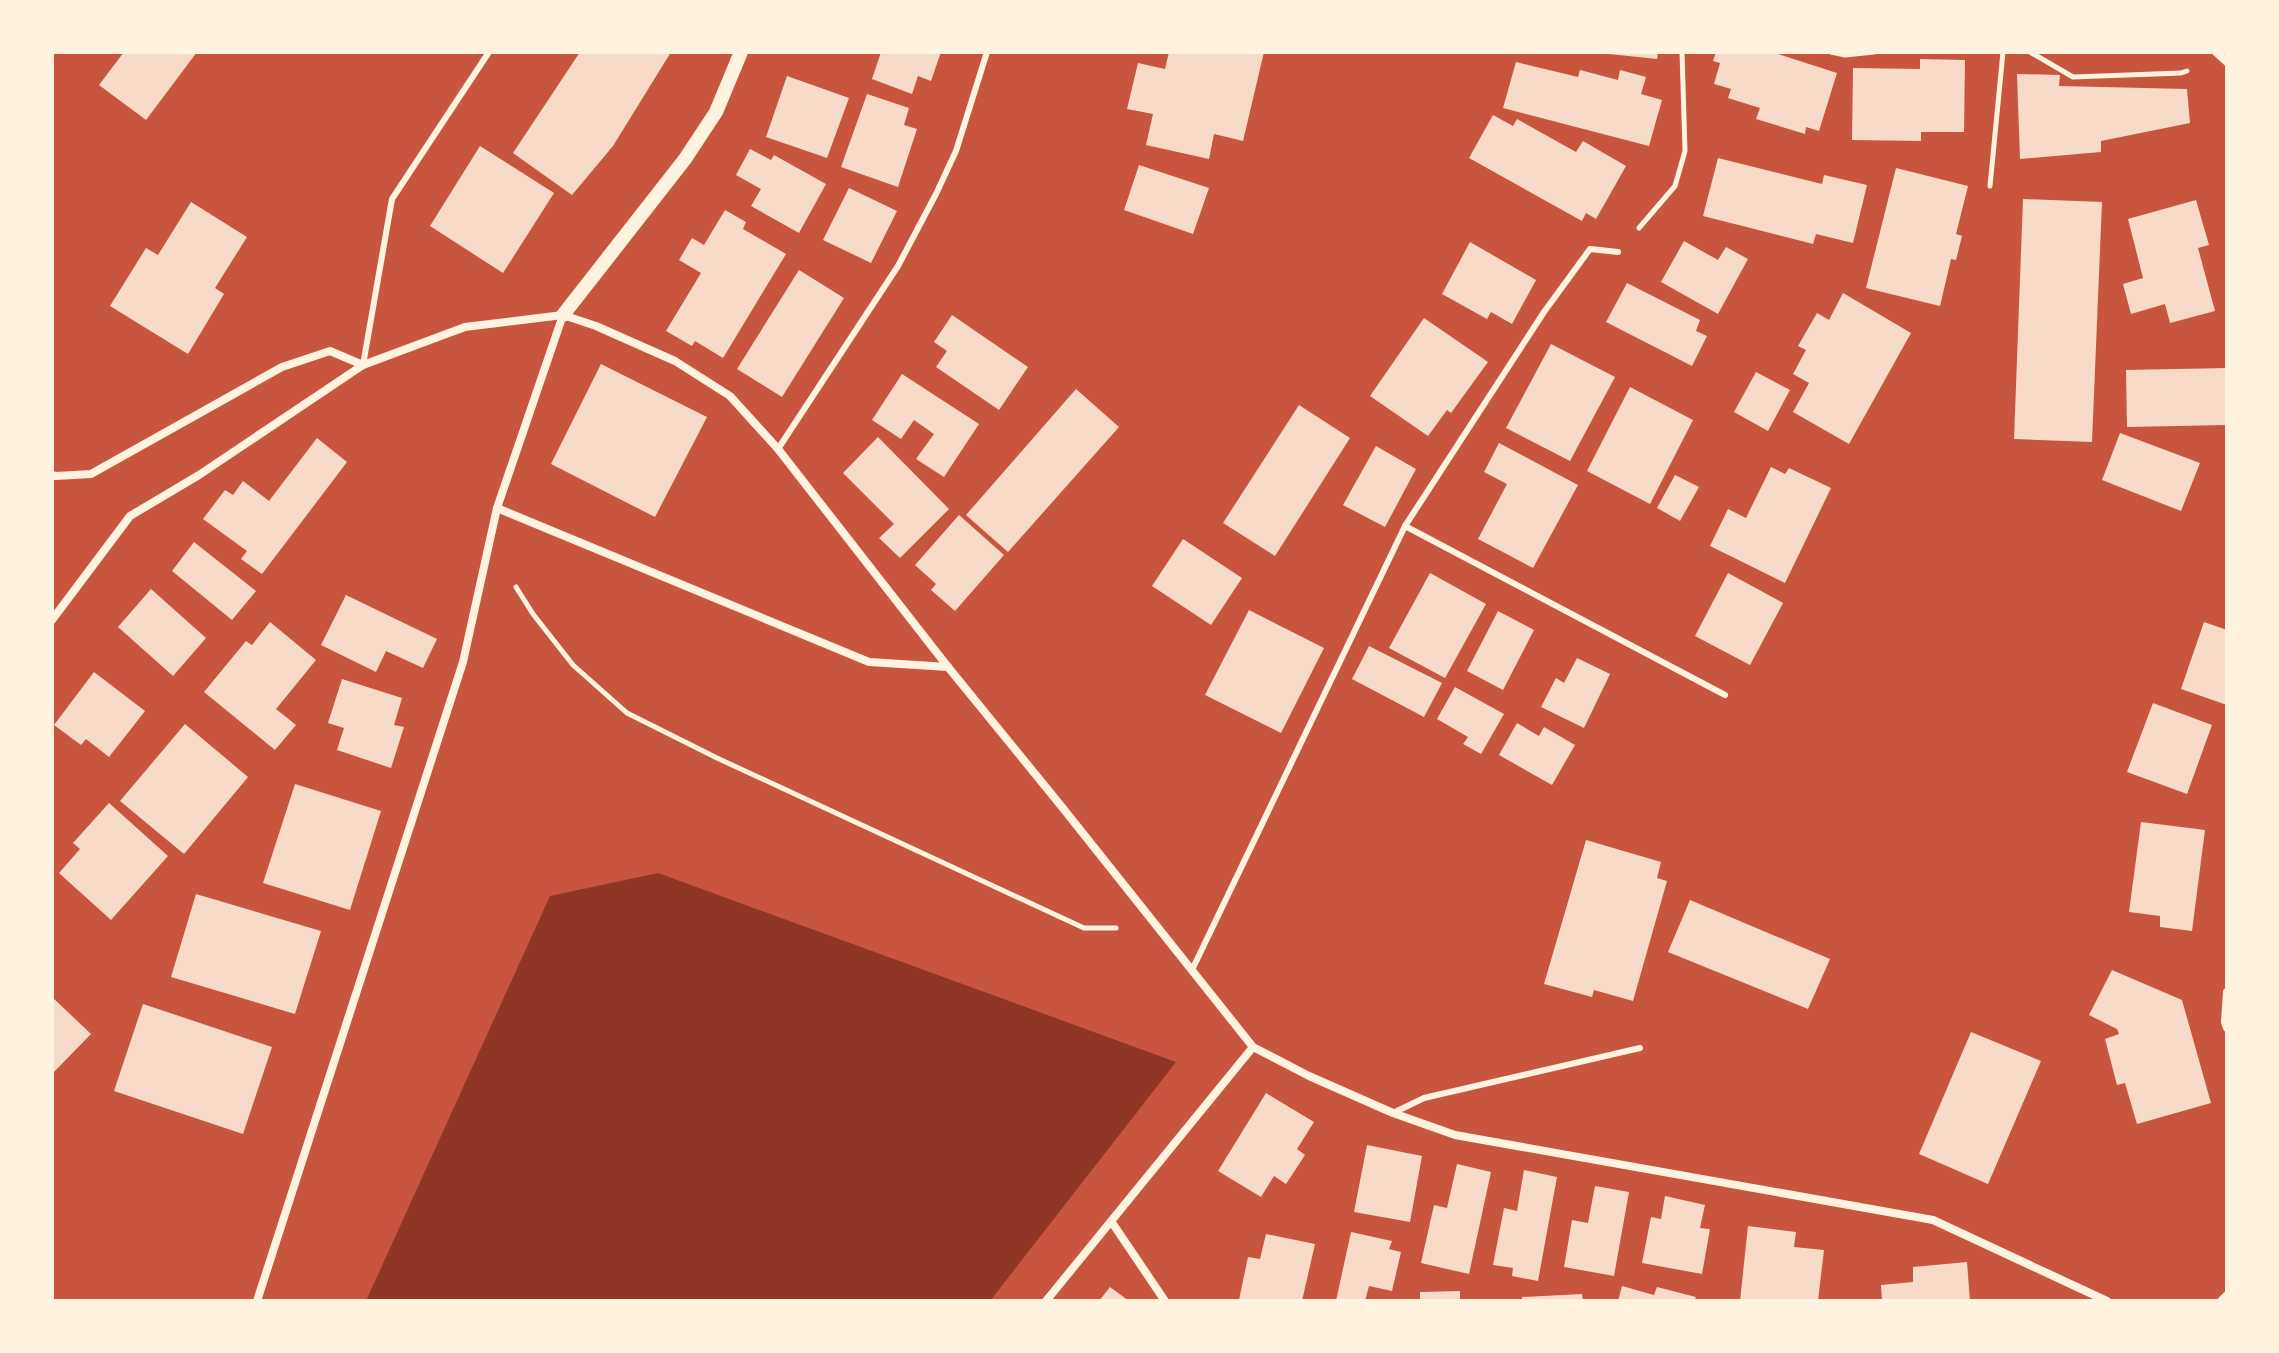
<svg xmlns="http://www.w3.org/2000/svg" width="2279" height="1353" font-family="'Playfair Display',serif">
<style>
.water{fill:#8f3625}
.building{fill:#f7dbc8}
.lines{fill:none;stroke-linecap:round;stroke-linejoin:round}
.path{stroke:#fff3e0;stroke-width:5}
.service{stroke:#fff3e0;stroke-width:6}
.minor{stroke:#fff3e0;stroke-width:8}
.tertiary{stroke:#fff3e0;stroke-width:14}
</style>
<rect width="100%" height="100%" fill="#c8553d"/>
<polygon class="water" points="658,873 1176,1062 990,1301 366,1301 550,896"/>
<g class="building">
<polygon points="124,52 197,52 146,120 99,85"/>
<polygon points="580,52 671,52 613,146 572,195 513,153"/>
<polygon points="881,52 941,52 931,81 918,76 912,94 872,79"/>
<polygon points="1169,52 1264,52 1243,141 1214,134 1209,159 1146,145 1153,114 1127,109 1138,63 1165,69"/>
<polygon points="1610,52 1658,52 1657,59 1609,54"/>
<polygon points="1716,52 1772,52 1837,73 1819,131 1806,127 1805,134 1756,119 1760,108 1728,98 1731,89 1714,84 1720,63 1713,61"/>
<polygon points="1920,59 1965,60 1964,132 1921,132 1921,141 1852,140 1853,68 1920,69"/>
<polygon points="1516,62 1578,77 1580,70 1618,80 1620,70 1646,77 1641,94 1662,100 1649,146 1503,108"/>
<polygon points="2017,74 2060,75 2059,86 2187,89 2190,123 2101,141 2101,152 2020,159"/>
<polygon points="787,76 849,98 827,158 766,137"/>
<polygon points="867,94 909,108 904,125 917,129 898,187 841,167"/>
<polygon points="1493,115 1513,126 1517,119 1576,152 1583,141 1626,166 1596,219 1586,213 1582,221 1469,158"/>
<polygon points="480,146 554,193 503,273 430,226"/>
<polygon points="750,149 771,160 774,155 826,184 799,233 751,206 761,189 736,175"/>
<polygon points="1718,158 1822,184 1824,175 1867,185 1853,243 1816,234 1813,244 1703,216"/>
<polygon points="1139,165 1209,188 1193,234 1124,210"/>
<polygon points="1896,168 1968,186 1956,234 1962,236 1956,260 1951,259 1940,306 1866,288"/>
<polygon points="849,188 897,211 871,263 823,240"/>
<polygon points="2023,199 2102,202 2092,442 2014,439"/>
<polygon points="2196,200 2209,245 2198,248 2215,311 2170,323 2165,304 2131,314 2123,284 2143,278 2128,219"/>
<polygon points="191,202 247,237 215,288 224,294 188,354 110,306 146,248 158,255"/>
<polygon points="725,210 746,222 743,229 786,254 723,358 695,341 692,346 666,331 701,273 679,260 692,238 704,245"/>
<polygon points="1684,241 1718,260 1726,247 1748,259 1718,314 1661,282"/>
<polygon points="1470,242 1536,280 1512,324 1491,312 1487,319 1442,294"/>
<polygon points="799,270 844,298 782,397 737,369"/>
<polygon points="1627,283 1700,320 1696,331 1707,336 1692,366 1606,322"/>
<polygon points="1843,293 1911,333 1849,444 1793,412 1809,383 1793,374 1806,350 1798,346 1817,313 1829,320"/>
<polygon points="952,315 1028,367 999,410 936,367 947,351 934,342"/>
<polygon points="1424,318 1488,362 1451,413 1447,410 1428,436 1370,396"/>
<polygon points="1551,344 1615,377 1570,461 1506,428"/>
<polygon points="601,364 707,417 655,517 551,464"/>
<polygon points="2227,368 2227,425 2127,427 2126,370"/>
<polygon points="1756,372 1790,390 1768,431 1734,412"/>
<polygon points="902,374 979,424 944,477 916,459 934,434 914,420 901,439 872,420"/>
<polygon points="1630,387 1693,420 1650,504 1587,471"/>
<polygon points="1076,389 1119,427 1008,552 966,515"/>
<polygon points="1299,405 1350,438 1275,556 1223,523"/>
<polygon points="2120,433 2200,463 2181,511 2102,480"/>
<polygon points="878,437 949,509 900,558 879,538 894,524 843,473"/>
<polygon points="317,438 347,462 262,574 241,559 247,551 203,519 225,490 233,495 243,481 269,501"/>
<polygon points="1499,443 1578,485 1533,568 1478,539 1507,484 1484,472"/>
<polygon points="1376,446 1416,469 1385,527 1343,505"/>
<polygon points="1771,467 1785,474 1789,468 1831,488 1785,583 1710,546 1728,509 1746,518"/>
<polygon points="1675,475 1699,487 1680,521 1657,508"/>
<polygon points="959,515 1004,555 955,611 931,590 936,584 915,565"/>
<polygon points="1183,539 1242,578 1211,625 1152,586"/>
<polygon points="194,542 256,591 232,620 172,571"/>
<polygon points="1430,573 1486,604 1445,678 1389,648"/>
<polygon points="1728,573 1783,603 1750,665 1695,636"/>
<polygon points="151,589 206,638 173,676 118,627"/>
<polygon points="346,595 437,639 423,668 386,651 376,672 321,645"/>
<polygon points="1249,610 1324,648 1281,733 1205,695"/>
<polygon points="1498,611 1534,630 1503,690 1467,671"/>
<polygon points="270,622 316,660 276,709 296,725 275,750 204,692 246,641 252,645"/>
<polygon points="2204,622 2227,630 2227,705 2181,689"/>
<polygon points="1369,646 1442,683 1424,717 1352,679"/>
<polygon points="1577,658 1610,674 1584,728 1541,707 1556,678 1564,683"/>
<polygon points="94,672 145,711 109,757 86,739 81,745 54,725"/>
<polygon points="342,679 402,698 394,725 404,727 391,768 337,750 344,728 328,723"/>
<polygon points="1455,687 1504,714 1481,754 1463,744 1468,737 1437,719"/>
<polygon points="2153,703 2212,725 2187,794 2127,772"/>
<polygon points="1517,723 1539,736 1544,727 1575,745 1552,785 1499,755"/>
<polygon points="185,724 248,777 184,854 120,801"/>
<polygon points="295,784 381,811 350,910 263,883"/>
<polygon points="109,803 168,856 111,920 59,873 80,849 73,843"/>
<polygon points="2141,822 2205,830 2192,931 2160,927 2160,916 2129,912"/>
<polygon points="1586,840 1661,862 1657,878 1667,881 1633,1001 1594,990 1592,997 1544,984"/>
<polygon points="196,894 321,931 295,1014 171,977"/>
<polygon points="1690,900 1830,959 1808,1009 1668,952"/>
<polygon points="2112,970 2182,1000 2211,1103 2137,1124 2125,1083 2117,1085 2105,1039 2119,1034 2117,1029 2089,1015"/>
<polygon points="52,997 91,1034 52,1074"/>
<polygon points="143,1004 272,1047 243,1134 114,1091"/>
<polygon points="1971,1032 2041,1061 1988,1184 1919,1154"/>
<polygon points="1266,1093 1314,1122 1297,1149 1305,1155 1286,1184 1274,1176 1261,1197 1218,1171"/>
<polygon points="1367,1145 1422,1156 1410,1222 1354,1212"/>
<polygon points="1457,1164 1491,1172 1469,1274 1421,1263 1434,1205 1447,1208"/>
<polygon points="1524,1170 1557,1177 1538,1281 1512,1276 1513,1268 1493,1265 1504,1208 1517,1211"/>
<polygon points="1595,1186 1629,1192 1614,1276 1564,1267 1572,1220 1588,1223"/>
<polygon points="1665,1196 1705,1205 1700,1228 1710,1229 1702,1274 1642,1263 1651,1217 1661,1219"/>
<polygon points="1748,1226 1796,1232 1794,1247 1824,1250 1818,1301 1740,1301"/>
<polygon points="1351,1232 1392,1241 1389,1249 1401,1252 1392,1291 1369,1286 1365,1301 1336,1301"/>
<polygon points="1266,1234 1315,1244 1302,1301 1239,1300 1248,1257 1260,1259"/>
<polygon points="1967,1262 1970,1301 1882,1301 1881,1285 1913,1282 1913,1267"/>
<polygon points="1622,1286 1654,1295 1657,1287 1696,1297 1694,1301 1618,1301"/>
<polygon points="1110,1287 1129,1301 1099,1301"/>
<polygon points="1460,1291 1460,1301 1420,1301 1420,1292"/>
<polygon points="1582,1294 1583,1301 1522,1301 1522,1297"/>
</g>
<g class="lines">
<g class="path">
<polyline points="1831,52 1845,55 1874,52"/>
<polyline points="2030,52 2073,77 2181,73 2187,71"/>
<polyline points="1990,186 2003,52"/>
<polyline points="1639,228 1675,186 1685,151 1682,52"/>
<polyline points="516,587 533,614 573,665 627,713 717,758 1084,928 1116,928"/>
</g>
<g class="service">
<polyline points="363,365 392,199 489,52"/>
<polyline points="778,449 898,266 936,194 956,151 987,52"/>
<polyline points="1405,526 1725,695"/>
<polyline points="1192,970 1405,526 1544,312 1590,249 1618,252"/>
<polyline points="1393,1113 1424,1098 1640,1048"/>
</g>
<g class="minor">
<polyline points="2216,52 2227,62"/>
<polyline points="52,475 56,476 91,474 282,367 330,351 363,365"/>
<polyline points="497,508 869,662 948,667"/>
<polyline points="52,620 130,516 199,475 363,365 465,327 563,315 596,326 675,361 730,396 778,449 948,667 1062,807 1253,1047 1309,1076 1393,1113 1455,1135 1933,1220 2107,1301"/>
<polyline points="2227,992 2225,1022 2227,1028"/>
<polyline points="1111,1221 1165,1301"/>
<polyline points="257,1301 463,662 497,508 563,315"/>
<polyline points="1046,1301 1253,1047"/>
<polyline points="2221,1301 2227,1295"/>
</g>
<polyline class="tertiary" points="563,315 685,159 716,112 741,52"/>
</g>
<rect width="2279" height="1353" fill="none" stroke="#fff3e0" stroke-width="108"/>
</svg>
